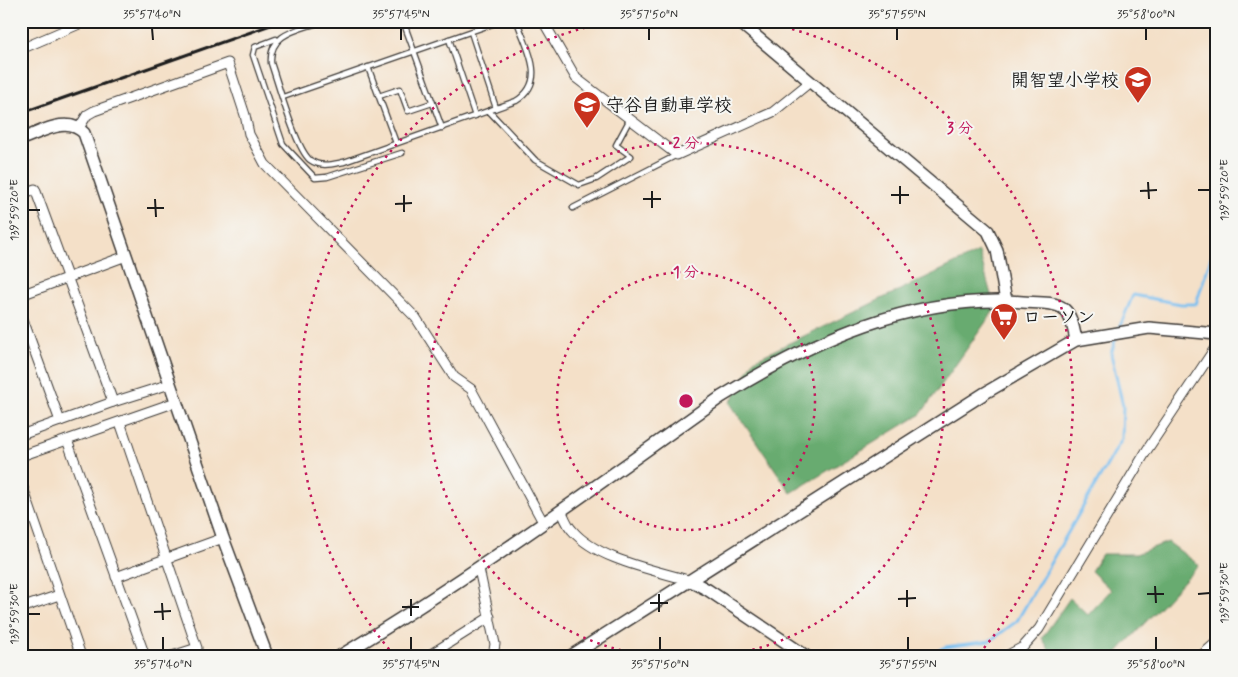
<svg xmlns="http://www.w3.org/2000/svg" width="1238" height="677" font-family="Mynerve,'Klee One',sans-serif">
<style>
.forest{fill:#68ab70;stroke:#426446}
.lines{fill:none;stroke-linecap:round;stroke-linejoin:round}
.stream{stroke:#79bff0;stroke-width:3}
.service-casing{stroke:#3c3936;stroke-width:7}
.minor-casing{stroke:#3c3936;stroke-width:11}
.tertiary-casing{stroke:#3c3936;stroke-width:14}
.service{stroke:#fff;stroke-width:4.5}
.minor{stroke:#fff;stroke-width:9}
.tertiary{stroke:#fff;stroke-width:11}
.rail{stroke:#1c1c1c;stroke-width:3}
.ticks{fill:none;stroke:#1c1c1c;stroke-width:2}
.ring{fill:none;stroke:#c2185b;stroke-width:2.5;stroke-dasharray:2.5 5}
.labels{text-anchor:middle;stroke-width:4;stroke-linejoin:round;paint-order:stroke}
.poi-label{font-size:18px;font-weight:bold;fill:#1c1c1c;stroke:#f6f6f2;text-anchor:start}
.centre{fill:#c2185b;stroke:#f6f6f2;stroke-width:2.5}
.ring-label{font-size:15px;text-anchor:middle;font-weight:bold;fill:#c2185b;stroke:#f6f6f2;stroke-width:4;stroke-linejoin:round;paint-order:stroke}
.neatline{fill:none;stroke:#1c1c1c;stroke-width:2}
.ticks-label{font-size:12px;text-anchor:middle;fill:#1c1c1c}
</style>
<rect width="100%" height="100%" fill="#f6f6f2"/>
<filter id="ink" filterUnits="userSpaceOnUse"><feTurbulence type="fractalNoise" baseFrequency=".02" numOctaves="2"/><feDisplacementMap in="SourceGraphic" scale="10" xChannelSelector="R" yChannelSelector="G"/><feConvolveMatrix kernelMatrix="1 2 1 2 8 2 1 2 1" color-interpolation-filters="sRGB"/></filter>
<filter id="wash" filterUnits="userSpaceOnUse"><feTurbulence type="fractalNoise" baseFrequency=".0096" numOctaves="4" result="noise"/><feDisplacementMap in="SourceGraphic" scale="20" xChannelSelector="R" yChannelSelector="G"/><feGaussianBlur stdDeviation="1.12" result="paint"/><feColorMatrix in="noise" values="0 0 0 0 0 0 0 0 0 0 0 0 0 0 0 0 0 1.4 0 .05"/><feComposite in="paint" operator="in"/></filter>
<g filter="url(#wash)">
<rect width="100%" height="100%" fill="#f4e0c8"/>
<g class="forest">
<polygon points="979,252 995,309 921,414 791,493 730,403 754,360"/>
<polygon points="1168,542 1199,565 1114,656 1053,656 1042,638 1070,598 1088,615 1111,590 1091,571 1102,554 1136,554"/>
</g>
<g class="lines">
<g class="stream">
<polyline points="1118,331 1133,295 1181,304 1196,304 1217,239"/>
<polyline points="927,656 945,647 990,641 1017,621 1122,439 1123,406 1111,354 1116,337"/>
</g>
</g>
</g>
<g filter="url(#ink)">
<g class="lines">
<defs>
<g id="service">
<path d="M323 21C300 30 269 32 271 63 278 83 296 149 310 160 321 168 333 164 344 162L516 101C548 81 527 50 517 21"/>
<polyline points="403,21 442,128"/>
<polyline points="471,32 496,108"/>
<polyline points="276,39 255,47 253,55 283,144 315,178 327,177 402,153"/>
<polyline points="449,39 475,116"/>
<polyline points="368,67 396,143"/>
<polyline points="379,96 400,89 408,111 432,103"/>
<polyline points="283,97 501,21"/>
<polyline points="489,111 535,160 579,185 596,179 631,156 616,145 630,119"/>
<polyline points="573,208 677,155"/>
</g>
<g id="minor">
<polyline points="543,21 576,78 677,155 773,112 810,82"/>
<polyline points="21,49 86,21"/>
<polyline points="79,128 87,115 94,111 228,63 245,115 249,134 265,164 416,318 454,377 471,389 543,522"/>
<polyline points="21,194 35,189 113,402 170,384"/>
<polyline points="21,295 126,256"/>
<polyline points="21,314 60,421 21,435"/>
<polyline points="60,421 113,402"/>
<polyline points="120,422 197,648 172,656"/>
<polyline points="67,440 145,656"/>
<polyline points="21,456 176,402"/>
<polyline points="21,482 81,656"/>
<path d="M561 510C564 516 567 525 572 530 597 560 655 570 691 581"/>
<polyline points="479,569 495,644 493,656"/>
<polyline points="116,577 223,538"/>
<polyline points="21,608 59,595"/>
<polyline points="21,651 23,656"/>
<polyline points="428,656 490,617"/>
<polyline points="1006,656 1023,647 1039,629 1147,450 1217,345"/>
<polyline points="1201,656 1217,642"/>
</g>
<g id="tertiary">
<polyline points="738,21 988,231 997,250 1006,301"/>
<path d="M21 139C40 133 67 115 84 133L223 538 267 656"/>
<polyline points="691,581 708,590 806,656"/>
<path d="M340 656C472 577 596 486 721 397 812 340 914 294 1023 302 1035 303 1055 301 1064 309 1072 316 1074 331 1076 340"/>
<polyline points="571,656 985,393 1076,340 1149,328 1217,334"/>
</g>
</defs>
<use href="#service" class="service-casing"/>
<use href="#minor" class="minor-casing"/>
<use href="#tertiary" class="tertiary-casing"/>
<use href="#service" class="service"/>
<use href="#minor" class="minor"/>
<use href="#tertiary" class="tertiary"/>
<polyline class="rail" points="21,113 282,21"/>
</g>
</g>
<path class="ticks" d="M152 28 153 40M401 28V40M649 28V40M897 28V40M1146 28V40M1148 182 1149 199M900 186V204M1198 190H1210M652 191V208M1140 191 1157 190M404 195V212M891 195H909M155 199 156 217M643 199H661M395 204 412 203M147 208H164M28 210H40M1155 586 1156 603M907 590V607M659 594V612M1147 594H1164M1198 594 1210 593M411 599V616M898 599 916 598M162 603 163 620M650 603H668M402 607H419M154 612 171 611M28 614H40M163 637V650M411 637V650M660 637V650M908 637V650M1156 637V650"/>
<g class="ring">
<circle cx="686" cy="401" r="129"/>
<path d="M643 655A258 258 0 1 1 729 655"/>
<path d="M394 655A387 387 0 0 1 609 22M763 22A387 387 0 0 1 978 655"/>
</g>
<defs>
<symbol id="school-pin" viewBox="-11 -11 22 30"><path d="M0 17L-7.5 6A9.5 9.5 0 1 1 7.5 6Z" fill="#c8321e" stroke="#f6f6f2"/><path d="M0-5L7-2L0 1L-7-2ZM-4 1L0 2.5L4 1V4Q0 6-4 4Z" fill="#fff"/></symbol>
<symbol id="supermarket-pin" viewBox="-11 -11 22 30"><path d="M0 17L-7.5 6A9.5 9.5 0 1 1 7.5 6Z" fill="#c8321e" stroke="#f6f6f2"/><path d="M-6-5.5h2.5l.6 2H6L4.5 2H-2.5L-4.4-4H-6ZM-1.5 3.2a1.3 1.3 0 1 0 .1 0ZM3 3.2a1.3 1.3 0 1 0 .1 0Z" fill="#fff"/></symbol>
</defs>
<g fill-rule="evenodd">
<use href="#school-pin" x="1122" y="64" width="32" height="43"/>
<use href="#school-pin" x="571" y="89" width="32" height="43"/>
<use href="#supermarket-pin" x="988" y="301" width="32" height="43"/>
</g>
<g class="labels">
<g class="poi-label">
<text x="1119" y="86" text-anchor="end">開智望小学校</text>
<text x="606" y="111">守谷自動車学校</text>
<text x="1023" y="323">ローソン</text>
</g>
</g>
<circle cx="686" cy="401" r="8" class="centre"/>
<g class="ring-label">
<text x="960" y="133">3 分</text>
<text x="686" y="148">2 分</text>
<text x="686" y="277">1 分</text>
</g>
<rect width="1238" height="677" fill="none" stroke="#f6f6f2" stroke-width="55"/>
<rect x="28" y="28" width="1182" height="622" class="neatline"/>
<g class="ticks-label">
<text x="152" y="18">35°57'40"N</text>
<text x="401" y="18">35°57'45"N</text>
<text x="649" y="18">35°57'50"N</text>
<text x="897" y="18">35°57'55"N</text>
<text x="1146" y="18">35°58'00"N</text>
<text transform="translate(1224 190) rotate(-90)" y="4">139°59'20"E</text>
<text transform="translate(14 210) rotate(-90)" y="4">139°59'20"E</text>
<text transform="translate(1224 593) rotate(-90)" y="4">139°59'30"E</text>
<text transform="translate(14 614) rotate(-90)" y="4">139°59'30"E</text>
<text x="163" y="668">35°57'40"N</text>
<text x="411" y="668">35°57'45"N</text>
<text x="660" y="668">35°57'50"N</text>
<text x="908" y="668">35°57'55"N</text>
<text x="1156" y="668">35°58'00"N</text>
</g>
</svg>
